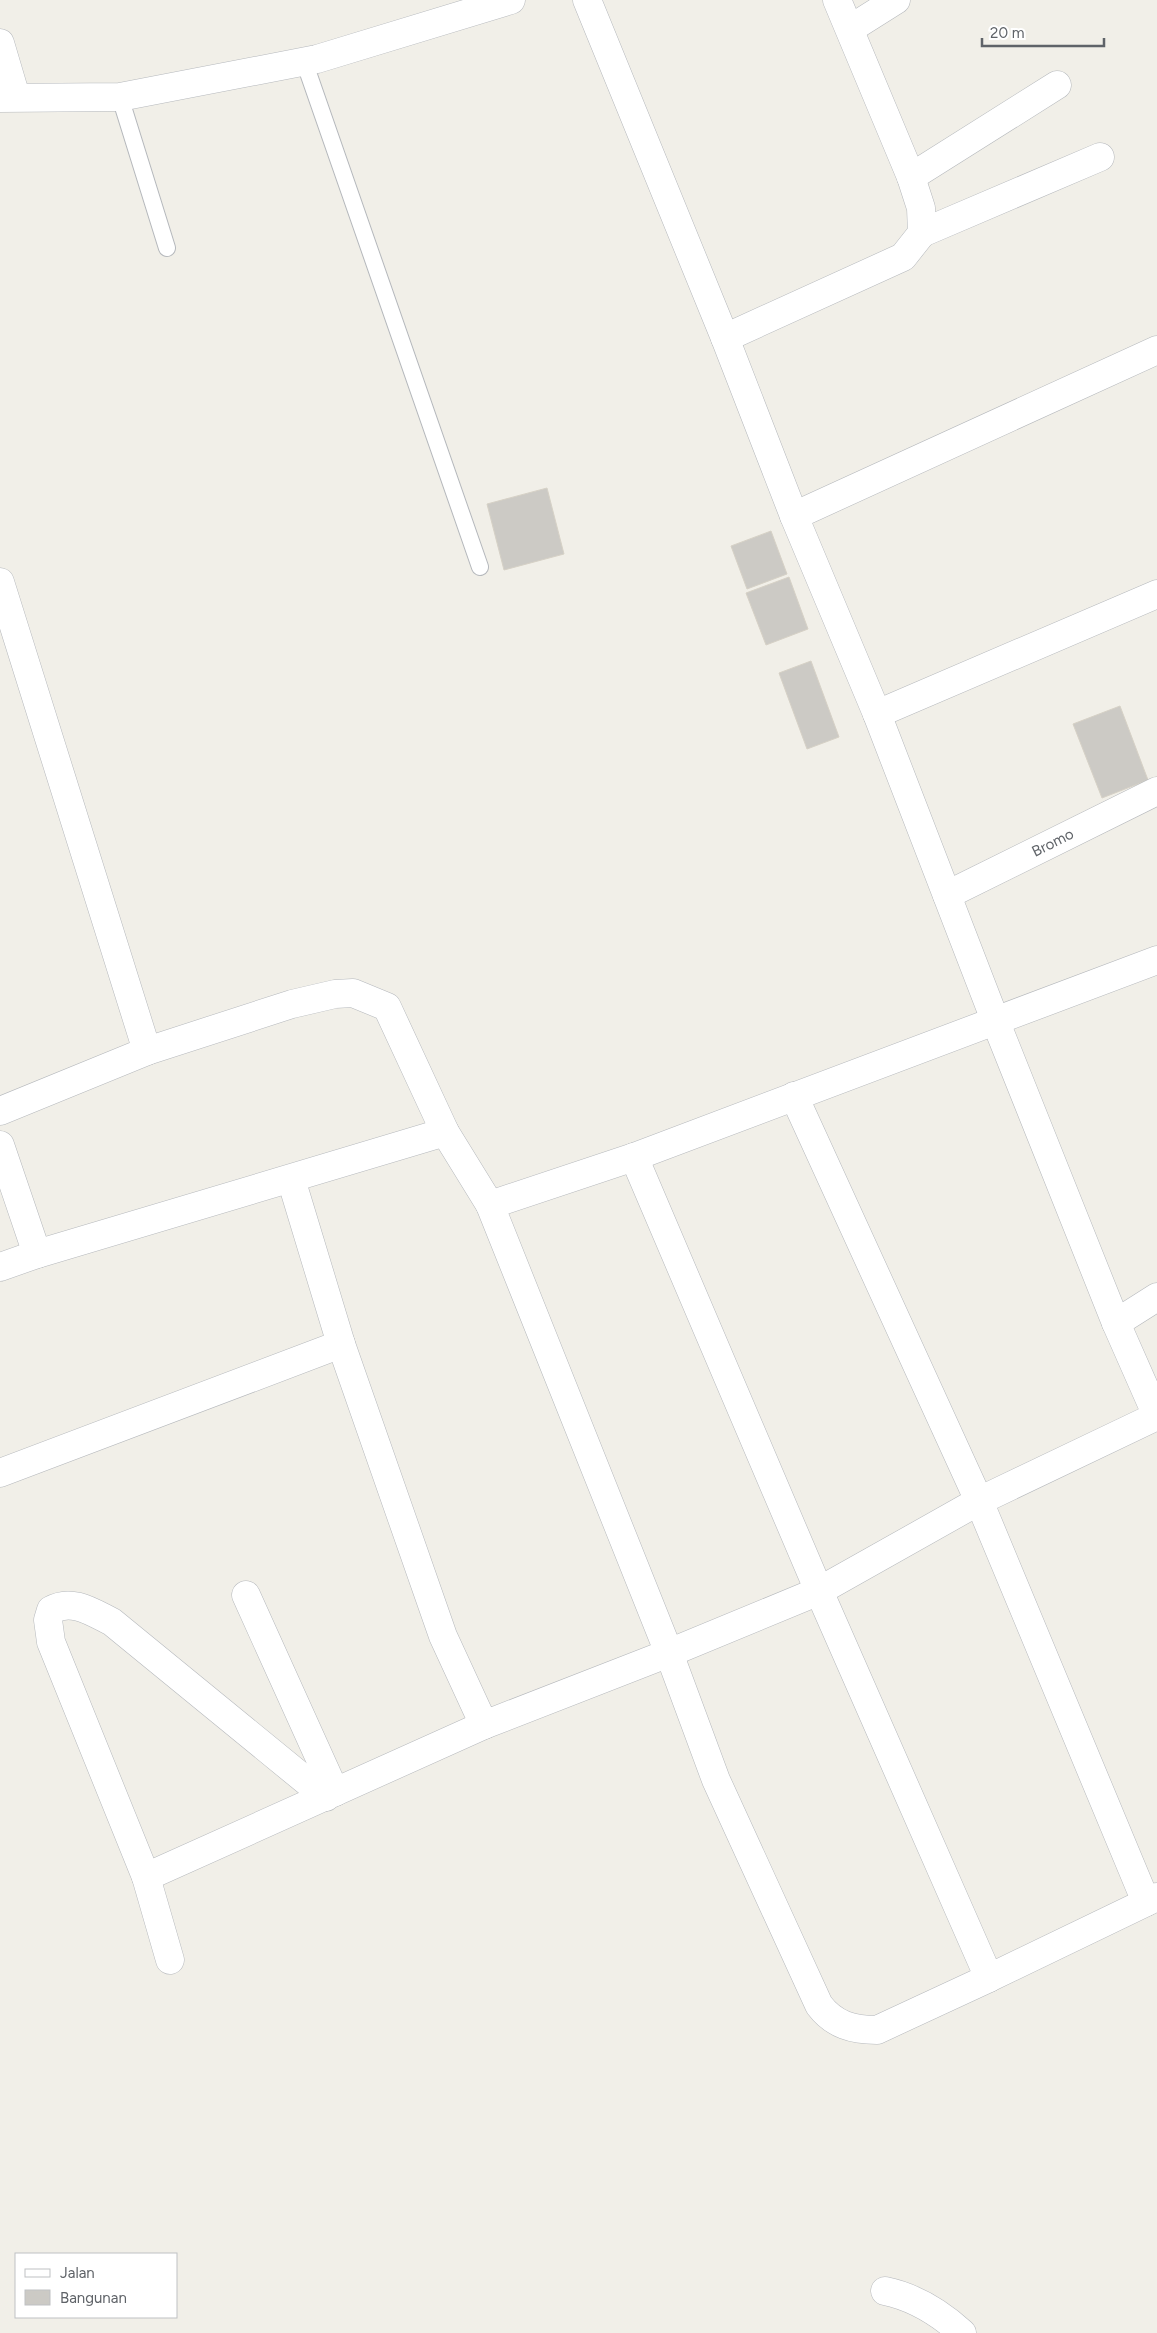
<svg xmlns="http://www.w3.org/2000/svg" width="1157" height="2333" font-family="Figtree,sans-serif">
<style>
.building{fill:#cccac5;stroke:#d6d1c6}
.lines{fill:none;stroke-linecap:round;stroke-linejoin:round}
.lane-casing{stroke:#b5b8bc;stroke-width:18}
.street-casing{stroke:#b5b8bc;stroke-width:29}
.lane{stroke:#fff;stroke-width:16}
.street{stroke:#fff;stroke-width:28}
.labels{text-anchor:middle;stroke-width:4.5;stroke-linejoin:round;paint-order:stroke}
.street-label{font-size:15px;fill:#5f6368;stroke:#fff}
</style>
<rect width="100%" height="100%" fill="#f1efe8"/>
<g class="building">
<polygon points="547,488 564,554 504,570 487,504"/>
<polygon points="771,531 787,574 747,589 731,546"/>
<polygon points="789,577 808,629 766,645 746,593"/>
<polygon points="811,661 839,737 807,749 779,673"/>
<polygon points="1120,706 1148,780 1102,798 1073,724"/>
</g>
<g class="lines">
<defs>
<g id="lane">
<polyline points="304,61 480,567"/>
<polyline points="120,97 167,248"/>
</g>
<g id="street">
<polyline points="850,29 896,0"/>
<polyline points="0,43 16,97"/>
<polyline points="0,98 120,97 317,59 511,0"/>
<polyline points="911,177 1057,85"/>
<polyline points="922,233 1100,157"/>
<polyline points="725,338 903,257 922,233 921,208 911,177 837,0"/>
<polyline points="794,516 1157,350"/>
<polyline points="0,582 147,1051"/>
<polyline points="877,714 1157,594"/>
<path id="s1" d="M947 895 1157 791"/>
<polyline points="794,1096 979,1501 1146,1902"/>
<polyline points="0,1111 147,1051 292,1004 335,994 353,993 387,1007 445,1132 490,1205 669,1653 819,1591 979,1501 1157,1416 1116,1323 995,1020 877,714 794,516 725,338 587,0"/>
<polyline points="0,1145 37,1254"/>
<polyline points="634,1157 819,1591 989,1978 1157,1897"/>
<path d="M291 1179 341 1344 443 1636 484 1725 669 1653 716 1780 819 2005C834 2025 853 2030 877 2030L989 1978"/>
<polyline points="490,1205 634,1157 1157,960"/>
<polyline points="0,1267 37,1254 445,1132"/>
<polyline points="1116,1323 1157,1297"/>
<polyline points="0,1473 341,1344"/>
<polyline points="246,1595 335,1792"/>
<polyline points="146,1877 484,1725"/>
<path d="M170 1960 146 1877 51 1642 48 1620 51 1610C72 1598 92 1612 112 1622L326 1797"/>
<path d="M885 2291C914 2297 940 2313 962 2333"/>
</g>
</defs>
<use href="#lane" class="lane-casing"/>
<use href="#street" class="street-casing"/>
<use href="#lane" class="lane"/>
<use href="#street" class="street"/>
</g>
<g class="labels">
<g class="street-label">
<text dy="5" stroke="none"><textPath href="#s1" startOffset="118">Bromo</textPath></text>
</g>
</g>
<rect x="15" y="2253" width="162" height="65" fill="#ffffff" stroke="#bfc1c3"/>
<rect x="25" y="2269" width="25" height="8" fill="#ffffff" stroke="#bfc1c3"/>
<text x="60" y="2278" font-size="15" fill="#5f6368">Jalan</text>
<rect x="25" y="2290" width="25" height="15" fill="#cccac5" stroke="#bfc1c3"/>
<text x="60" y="2303" font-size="15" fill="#5f6368">Bangunan</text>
<path d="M982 38v8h122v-8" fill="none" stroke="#5f6368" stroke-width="2.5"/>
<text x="990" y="38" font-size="15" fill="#5f6368" stroke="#ffffff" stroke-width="4" paint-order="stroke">20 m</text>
</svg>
